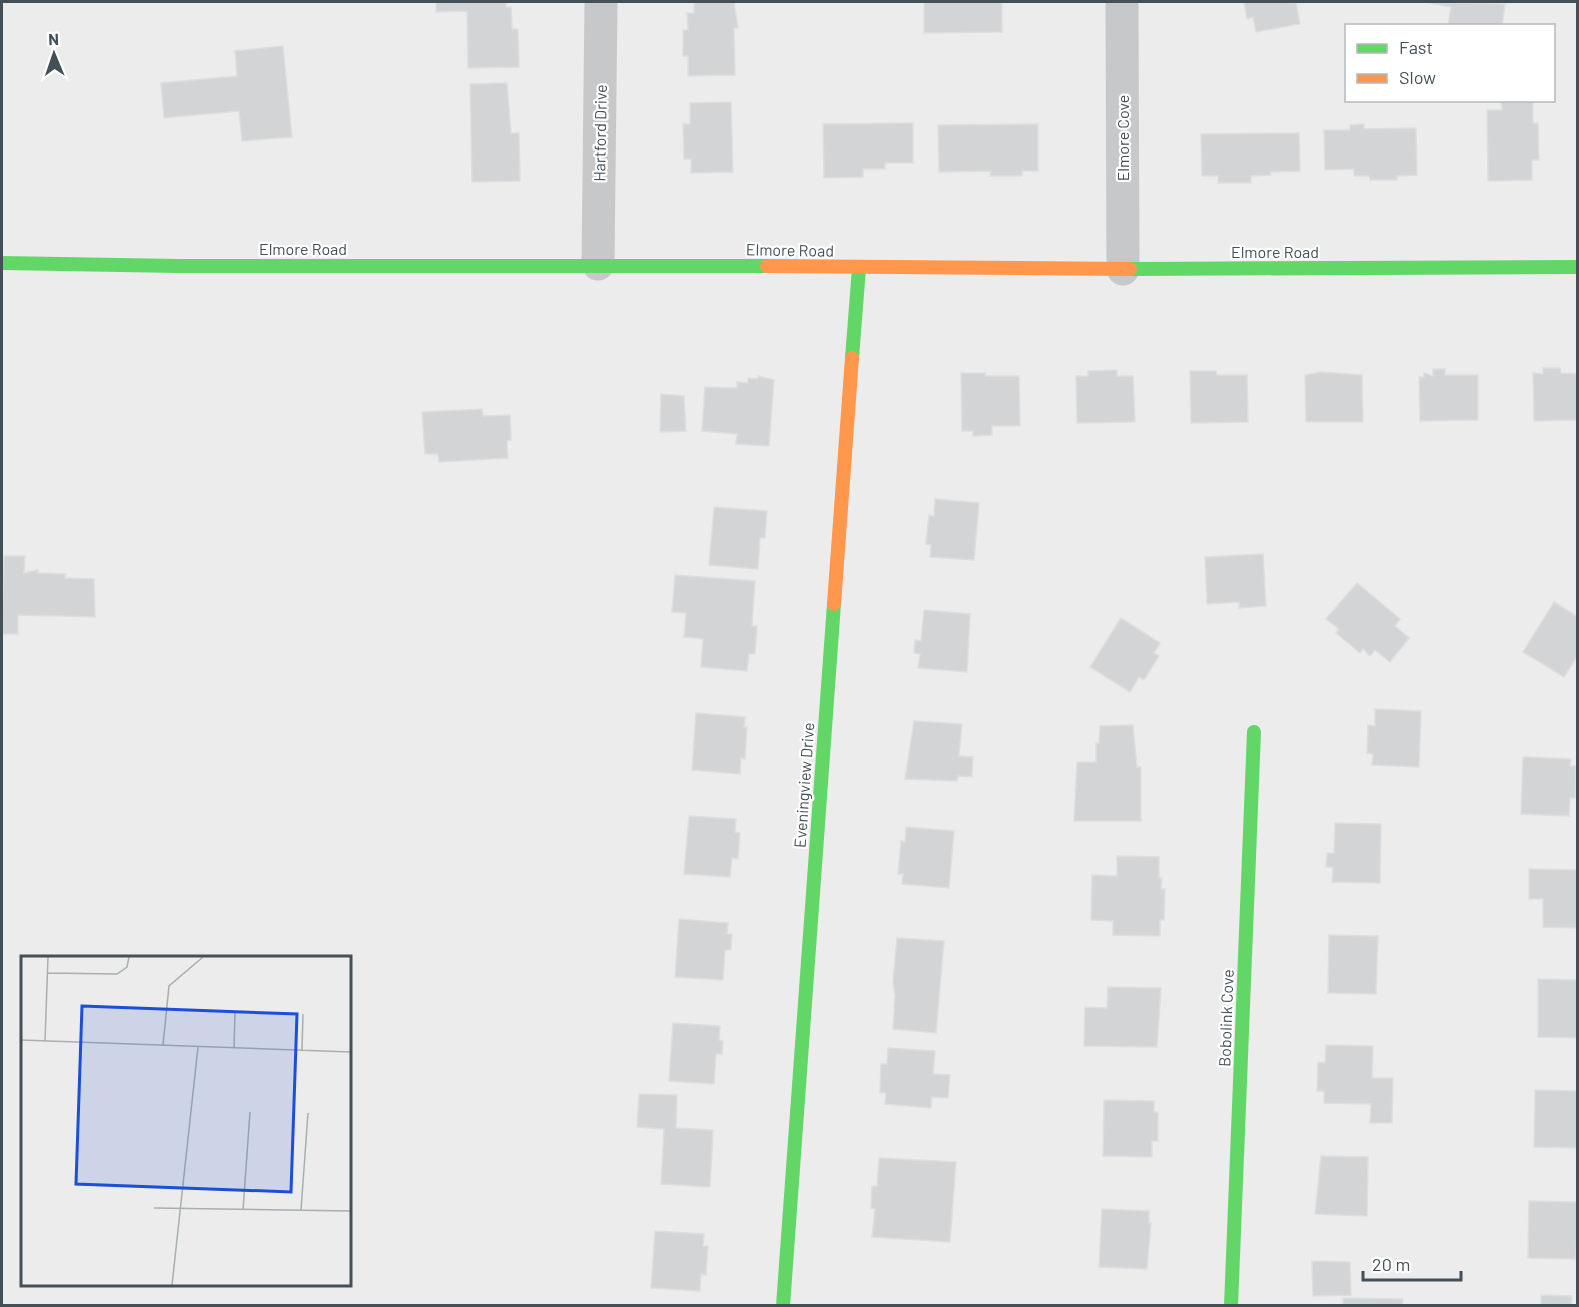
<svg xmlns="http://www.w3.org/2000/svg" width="1579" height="1307" font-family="Barlow,sans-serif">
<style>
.building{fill:#d3d4d5;stroke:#dededf;stroke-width:1.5}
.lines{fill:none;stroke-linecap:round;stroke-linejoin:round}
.street{stroke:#c6c8ca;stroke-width:33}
.fast{stroke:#63d668;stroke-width:14}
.slow{stroke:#ff974d;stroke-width:14}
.labels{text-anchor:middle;stroke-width:4.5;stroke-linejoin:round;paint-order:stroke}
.street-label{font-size:16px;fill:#445057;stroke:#fff}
.inset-road{fill:none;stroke:#a9aeb0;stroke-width:1.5}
.view{fill:#1d4ed8;fill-opacity:0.15;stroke:#1d4ed8;stroke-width:3}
.inset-edge{fill:none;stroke:#445057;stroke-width:3}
</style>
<rect width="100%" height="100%" fill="#edecec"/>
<g class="building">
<polygon points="436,2 506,2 506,7 511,7 512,29 518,29 519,67 468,68 467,11 436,12"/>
<polygon points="694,2 734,2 738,28 734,28 735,75 688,76 688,56 683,56 683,30 688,30 687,13 694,13"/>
<polygon points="924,2 1002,2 1002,32 924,33"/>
<polygon points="1244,2 1296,2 1300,24 1256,32 1253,17 1247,19"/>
<polygon points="1426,2 1505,4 1502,26 1448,26 1451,7"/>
<polygon points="283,46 292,137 242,141 239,111 164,118 161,83 237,76 235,51"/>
<polygon points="507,83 511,133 519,133 520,181 472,182 470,84"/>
<polygon points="1501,100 1533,100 1533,123 1538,123 1539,160 1532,160 1532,180 1488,181 1487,110 1502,110"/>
<polygon points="731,102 733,172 691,173 691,159 684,159 683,124 690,124 690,103"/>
<polygon points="913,123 913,163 885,163 885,169 863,169 863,177 824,178 823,124"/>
<polygon points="1038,124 1038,171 1022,171 1022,176 990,176 991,171 939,172 938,125"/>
<polygon points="1364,124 1364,129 1416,128 1417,175 1397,176 1397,180 1370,180 1369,176 1354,176 1354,169 1325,170 1324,130 1350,130 1350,125"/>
<polygon points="1299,133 1300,171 1270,172 1271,175 1251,176 1251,183 1218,183 1218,176 1202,176 1201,134"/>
<polygon points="1543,368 1560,368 1561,373 1578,374 1578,420 1534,421 1533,373 1543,374"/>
<polygon points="1433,369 1445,369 1445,375 1478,375 1478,420 1420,421 1419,377 1424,377 1424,373 1433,376"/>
<polygon points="1117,370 1117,376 1133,376 1135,422 1077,423 1076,376 1088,376 1088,371"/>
<polygon points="1190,371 1216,371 1217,375 1247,375 1248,422 1191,423"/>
<polygon points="1321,372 1362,375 1363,422 1306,422 1305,375"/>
<polygon points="961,373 985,373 986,376 1019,376 1020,426 992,426 992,435 973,436 973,431 962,431"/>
<polygon points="758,376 774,380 769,446 736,444 737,434 702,431 705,387 737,388 737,382 748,383 748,378 758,379"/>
<polygon points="661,394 684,396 686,431 660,432"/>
<polygon points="482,409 483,416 510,415 511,440 507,441 508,458 439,462 438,454 425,454 422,412"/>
<polygon points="935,499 979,503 974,560 930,557 931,545 926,544 929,515 934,516"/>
<polygon points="714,507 767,511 765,538 760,538 758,569 709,565"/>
<polygon points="1263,554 1266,606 1239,608 1239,602 1207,604 1205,557"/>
<polygon points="4,556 25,556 24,573 38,570 38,573 66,574 65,578 94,579 95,617 18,615 18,634 2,634"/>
<polygon points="675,575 755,581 752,626 757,626 755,654 749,654 747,671 701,667 703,639 684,637 686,613 672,612"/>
<polygon points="1357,583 1400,619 1395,626 1409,638 1390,662 1375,650 1370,656 1363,649 1360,653 1336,633 1339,629 1326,619"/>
<polygon points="1554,602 1578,617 1578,655 1564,677 1523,652"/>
<polygon points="924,610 970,614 967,672 918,668 920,654 914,653 915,640 921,641"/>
<polygon points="1121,618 1160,643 1154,653 1159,656 1144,680 1139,677 1130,692 1090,667"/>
<polygon points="1375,709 1421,711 1419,767 1372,765 1373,754 1367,753 1368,725 1375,726"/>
<polygon points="696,713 745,717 744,727 747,727 745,759 741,758 740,774 692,770"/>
<polygon points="914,721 962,724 959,756 973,757 972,777 958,776 957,781 905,779"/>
<polygon points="1133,725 1137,767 1141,767 1141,821 1074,821 1077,762 1096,762 1096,743 1099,743 1100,726"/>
<polygon points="1523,757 1571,759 1570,766 1576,766 1575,798 1570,798 1569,816 1521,814"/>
<polygon points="689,816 736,819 735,832 740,833 738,859 732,858 730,877 684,874"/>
<polygon points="1335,823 1381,824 1380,883 1332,882 1333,867 1326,867 1327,853 1334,853"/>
<polygon points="906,827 954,831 949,888 902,884 903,874 898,874 901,841 905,842"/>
<polygon points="1117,856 1159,857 1159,878 1162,878 1161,889 1165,889 1164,920 1160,920 1160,936 1113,935 1113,921 1091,920 1092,875 1117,876"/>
<polygon points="1529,869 1578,870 1578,928 1543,927 1543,899 1529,899"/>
<polygon points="679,919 728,923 727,934 732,934 731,950 725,950 723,980 675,977"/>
<polygon points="1329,935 1378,936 1376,994 1328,993"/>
<polygon points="897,938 944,941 936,1033 893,1029 895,995 893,982"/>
<polygon points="1538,979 1578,980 1578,1038 1538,1037"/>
<polygon points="1108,987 1161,988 1157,1047 1084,1046 1085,1007 1107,1008"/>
<polygon points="673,1023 720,1026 719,1040 723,1041 722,1054 716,1054 714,1084 669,1081"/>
<polygon points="1326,1045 1373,1046 1372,1078 1393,1078 1392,1123 1370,1123 1371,1104 1324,1103 1324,1091 1317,1091 1318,1062 1325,1063"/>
<polygon points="888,1048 935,1051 933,1074 950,1075 948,1098 932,1097 931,1108 885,1104 886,1093 880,1093 881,1064 887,1064"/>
<polygon points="1535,1090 1578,1091 1578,1148 1534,1147"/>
<polygon points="639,1094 677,1095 676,1128 713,1130 710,1187 661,1184 664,1129 637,1127"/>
<polygon points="1104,1100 1154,1101 1154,1112 1158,1112 1158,1141 1152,1141 1152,1157 1103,1156"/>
<polygon points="1321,1156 1368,1157 1367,1216 1315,1214"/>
<polygon points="879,1158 956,1162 950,1242 872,1237 875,1209 871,1208 872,1186 877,1186"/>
<polygon points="1529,1201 1578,1202 1576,1259 1528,1258"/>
<polygon points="1102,1209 1149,1211 1149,1223 1151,1223 1147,1269 1099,1267"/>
<polygon points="655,1231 704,1234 703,1246 708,1246 706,1275 701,1274 700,1291 651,1288"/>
<polygon points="1312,1261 1350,1262 1351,1295 1313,1296"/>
<polygon points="1541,1295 1572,1296 1571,1306 1541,1306"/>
<polygon points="1343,1298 1403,1299 1402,1306 1343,1306"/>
</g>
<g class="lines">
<g class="street">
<polyline points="1122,6 1123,269"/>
<polyline points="598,264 601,2"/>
</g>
<g class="fast">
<polyline points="2,263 179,266 767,266"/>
<polyline points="1130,269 1578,267"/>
<polyline points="852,358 859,268"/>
<polyline points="783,1306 834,604"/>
<polyline points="1231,1306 1254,732"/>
</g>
<g class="slow">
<polyline points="767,266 1130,269"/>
<polyline points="834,604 852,358"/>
</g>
</g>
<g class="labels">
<g class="street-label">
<text transform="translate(600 133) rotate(-89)" y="6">Hartford Drive</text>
<text transform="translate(1123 138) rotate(-90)" y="6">Elmore Cove</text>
<text x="303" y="255">Elmore Road</text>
<text transform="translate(790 250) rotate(1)" y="6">Elmore Road</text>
<text x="1275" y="258">Elmore Road</text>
<text transform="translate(804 785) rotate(-86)" y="6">Eveningview Drive</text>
<text transform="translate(1226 1018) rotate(-88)" y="6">Bobolink Cove</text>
</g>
</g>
<g transform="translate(21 956)">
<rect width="330" height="330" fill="#edecec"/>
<path class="inset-road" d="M26 17 96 18 106 11 108 1M0 84 330 96M24 85 27 1M142 89 148 30 182 1M213 92 214 56M281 94 282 58M133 252 330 255M222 254 229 156M280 254 287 157M151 329 177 91"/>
<path class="view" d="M61 50 276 58 270 236 55 228Z"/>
<rect width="330" height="330" class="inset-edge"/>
</g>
<rect width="1579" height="1307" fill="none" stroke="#445057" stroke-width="6"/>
<rect x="1345" y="24" width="210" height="78" fill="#ffffff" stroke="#b4b9bc" stroke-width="1.5"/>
<rect x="1357" y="44" width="30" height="9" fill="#63d668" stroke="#b4b9bc" stroke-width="1.5"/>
<text x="1399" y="54" font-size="18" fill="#445057">Fast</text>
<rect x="1357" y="74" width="30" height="9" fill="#ff974d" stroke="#b4b9bc" stroke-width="1.5"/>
<text x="1399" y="84" font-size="18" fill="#445057">Slow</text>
<g transform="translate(54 54) rotate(358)" stroke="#ffffff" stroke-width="4.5" paint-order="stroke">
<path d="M0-4.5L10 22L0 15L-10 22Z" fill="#445057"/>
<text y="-9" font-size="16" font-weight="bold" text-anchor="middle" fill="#445057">N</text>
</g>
<path d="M1363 1271v9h98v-9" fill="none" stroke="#445057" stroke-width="3"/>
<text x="1372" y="1271" font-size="18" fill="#445057" stroke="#ffffff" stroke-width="4.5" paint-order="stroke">20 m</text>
</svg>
